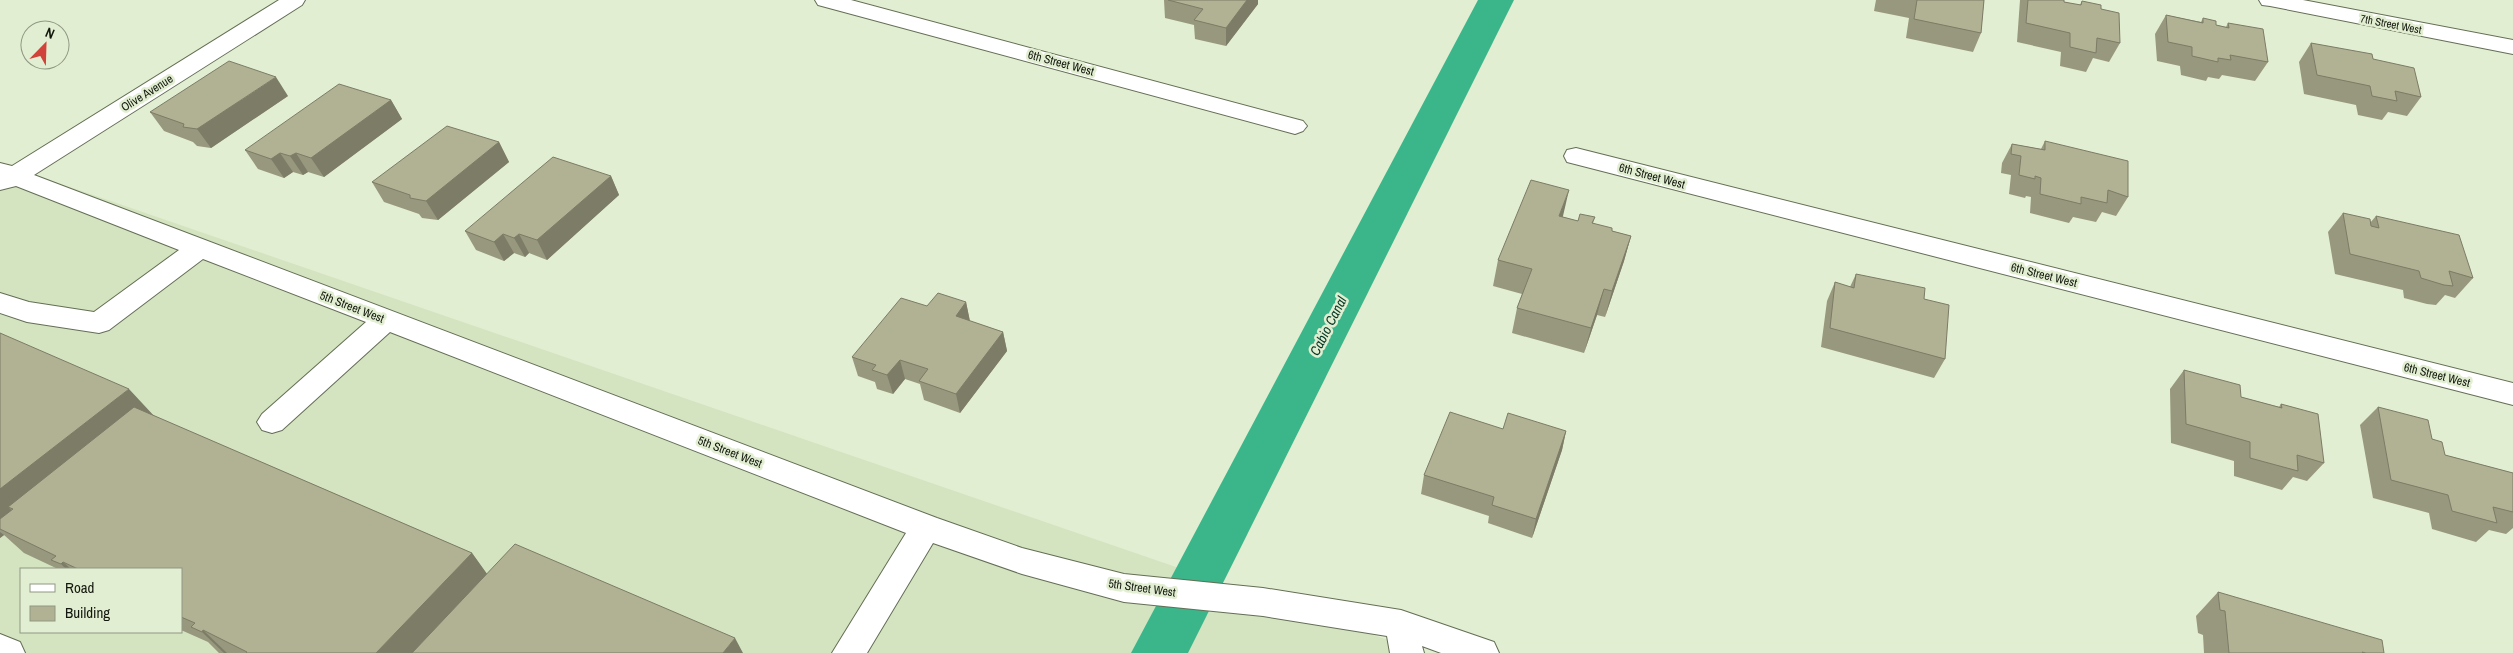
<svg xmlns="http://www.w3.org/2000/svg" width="2513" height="653" font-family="'Archivo Narrow',sans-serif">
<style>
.built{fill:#d4e4c0;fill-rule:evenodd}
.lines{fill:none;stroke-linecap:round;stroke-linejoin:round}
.canal{fill:#3bb68b;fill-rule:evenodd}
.minor-casing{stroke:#636e55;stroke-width:2}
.minor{fill:#fff;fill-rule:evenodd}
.wall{fill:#98987e}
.shaded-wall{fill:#7c7c67}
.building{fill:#b1b193;stroke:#7c7c67}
.labels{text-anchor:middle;stroke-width:5;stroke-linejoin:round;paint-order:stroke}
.far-street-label{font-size:11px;fill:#13180e;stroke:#e2eed1}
.street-label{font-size:12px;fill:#13180e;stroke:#e2eed1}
.water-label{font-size:14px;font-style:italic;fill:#003625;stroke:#e2eed1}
</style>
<rect width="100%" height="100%" fill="#e2eed1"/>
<path class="built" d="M0 162 35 175 1426 653H0ZM21 569H181V632H21Z"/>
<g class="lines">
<polygon class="canal" points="1478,0 1514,0 1188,653 1131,653"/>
<defs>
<g id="minor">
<polygon points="279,0 305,0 302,5 34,175 937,518 1022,548 1124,574 1263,588 1401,610 1494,642 1499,653 1441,653 1422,646 1424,653 1390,653 1387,636 1263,616 1124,602 1022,574 933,543 867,653 832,653 906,533 390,332 282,430 272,433 262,430 257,422 262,414 366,322 203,259 109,330 99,333 27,322 0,313 0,293 29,302 94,312 179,250 16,186 0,190 0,163 12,166"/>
<polygon points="815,0 851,0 1303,121 1307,126 1303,131 1295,134 818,5"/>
<polygon points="2259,0 2303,0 2513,40 2513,54 2270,6 2262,5"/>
<polygon points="1576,148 2513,383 2513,405 1567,162 1564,156 1567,150"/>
<polygon points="0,634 20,642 25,653 0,653"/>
</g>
</defs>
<use href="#minor" class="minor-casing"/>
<use href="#minor" class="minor"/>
</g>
<g class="wall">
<polygon points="1164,0 1258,0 1258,4 1226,46 1195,39 1194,25 1165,18"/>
<polygon points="1876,0 1984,0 1981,33 1973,52 1906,38 1909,18 1874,11"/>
<polygon points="2020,0 2064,0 2064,2 2080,5 2082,1 2101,9 2120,43 2109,62 2093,58 2086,72 2060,66 2061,52 2017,42"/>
<polygon points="2166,15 2201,22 2203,18 2216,25 2226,27 2228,23 2268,62 2255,81 2222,75 2219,79 2208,77 2206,81 2181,75 2180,66 2157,61 2155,34"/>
<polygon points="2311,43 2373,59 2421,97 2407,116 2388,112 2382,120 2358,115 2356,105 2304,94 2299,62"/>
<polygon points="288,96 211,148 197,146 193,142 164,131 150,112"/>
<polygon points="391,100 402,119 324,177 308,172 303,175 293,172 284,178 258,169 245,150"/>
<polygon points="2045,141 2128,197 2116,216 2102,212 2096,222 2073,217 2069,223 2030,213 2031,197 2026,196 2025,198 2009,194 2011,175 2001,173 2002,163 2012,144 2041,149"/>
<polygon points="499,142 509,162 438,220 422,218 419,214 384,202 372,182"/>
<polygon points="611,176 619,195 547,260 529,253 525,257 514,253 504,261 476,250 465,231"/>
<polygon points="2343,213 2370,223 2376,216 2473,278 2455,298 2445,295 2436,305 2427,304 2404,298 2403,290 2335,274 2328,232"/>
<polygon points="1563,217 1578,221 1595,217 1593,223 1612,231 1631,236 1624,261 1605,317 1597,315 1584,353 1512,333 1517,308 1522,294 1493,286 1498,260"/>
<polygon points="1856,274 1924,299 1945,359 1934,378 1821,347 1827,301 1835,282 1850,287"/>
<polygon points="966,302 970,321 1003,332 1007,351 960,413 924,400 920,384 905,379 893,394 877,389 875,382 858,376 852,357 927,306"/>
<polygon points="0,333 154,416 472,553 487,574 743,653 219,653 208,642 181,630 181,569 58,569 24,553 4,535 0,538"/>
<polygon points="2184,370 2241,397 2279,407 2281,404 2324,463 2307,481 2293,477 2282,490 2234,476 2234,461 2171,443 2170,389"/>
<polygon points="2378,407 2432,439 2445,455 2513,473 2513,528 2506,534 2489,530 2476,542 2432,529 2429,513 2373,498 2360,425"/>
<polygon points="1503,429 1566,431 1562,450 1532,538 1488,523 1489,516 1421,494 1424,475"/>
<polygon points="2218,592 2384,653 2204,653 2203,635 2198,633 2196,616"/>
</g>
<g class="shaded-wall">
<polygon points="1247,0 1258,0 1258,4 1226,46 1226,28"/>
<polygon points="276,77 288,96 211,148 197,129"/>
<polygon points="391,100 402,119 324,177 311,158"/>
<polygon points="499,142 509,162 438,220 426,201"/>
<polygon points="280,153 293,172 284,178 271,159"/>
<polygon points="296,153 308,172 303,175 290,156"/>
<polygon points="611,176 619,195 547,260 537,240"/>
<polygon points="1569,190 1563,216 1554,241 1559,216"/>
<polygon points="503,234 514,253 504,261 494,242"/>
<polygon points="519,234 529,253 525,257 514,238"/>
<polygon points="1631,236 1624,261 1605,317 1612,291"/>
<polygon points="1604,289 1597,315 1584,353 1591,328"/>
<polygon points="966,302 970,322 956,316"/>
<polygon points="1003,332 1007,351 960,413 956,394"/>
<polygon points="900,360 905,379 893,394 887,375"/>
<polygon points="129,389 156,418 13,509 8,507 25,522 0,520 0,489"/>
<polygon points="1566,431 1562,450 1532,538 1536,519"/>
<polygon points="0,532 4,535 0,538"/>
<polygon points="472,553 492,581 425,653 376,653"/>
<polygon points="63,562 71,569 66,569 61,564"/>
<polygon points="203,630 227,653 224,653 202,632"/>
<polygon points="735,638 743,653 723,653"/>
</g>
<g class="building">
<polygon points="1168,0 1247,0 1226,28 1194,20 1203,9"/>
<polygon points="1917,0 1984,0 1981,33 1914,19"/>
<polygon points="2028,0 2064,0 2064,2 2081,5 2082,1 2101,5 2101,9 2119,13 2120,43 2097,38 2096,53 2070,47 2070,33 2026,23"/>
<polygon points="2166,15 2203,23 2203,18 2216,21 2216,25 2229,28 2228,23 2263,29 2268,62 2230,55 2231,60 2218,58 2218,62 2192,56 2192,47 2168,42"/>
<polygon points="2311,43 2372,54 2373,59 2414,68 2421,97 2395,91 2397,101 2372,96 2370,86 2317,75"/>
<polygon points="229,61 276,77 197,129 183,127 184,124 150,112"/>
<polygon points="339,84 391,100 311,158 296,153 290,156 280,153 271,159 245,150"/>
<polygon points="447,126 499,142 426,201 410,198 410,195 372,182"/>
<polygon points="2045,141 2128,161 2128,197 2108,190 2107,203 2081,197 2081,204 2040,194 2041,178 2035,176 2035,179 2019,175 2021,156 2011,154 2012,144 2045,150"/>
<polygon points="553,157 611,176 537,240 519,234 514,238 503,234 494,242 465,231"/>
<polygon points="1531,180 1569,190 1559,216 1578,221 1580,214 1595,217 1592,223 1612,228 1612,231 1631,236 1612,291 1604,289 1591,328 1517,308 1532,269 1498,260"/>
<polygon points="2343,213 2370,219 2371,226 2379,228 2376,216 2459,235 2473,278 2449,271 2453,286 2444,285 2421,278 2419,271 2350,254"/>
<polygon points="1856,274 1925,288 1924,299 1949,305 1945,359 1830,328 1835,282 1854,288"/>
<polygon points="938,293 966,302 956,316 1003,332 956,394 919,381 928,369 900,360 887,375 872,370 876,365 852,357 901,298 927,306"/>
<polygon points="0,333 129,389 0,489"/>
<polygon points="2184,370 2240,385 2241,397 2282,408 2281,404 2318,414 2324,463 2297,455 2298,471 2250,458 2250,442 2186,424"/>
<polygon points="134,407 472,553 376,653 246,653 247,652 203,630 202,632 191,627 195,623 181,617 181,569 78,569 63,562 61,564 51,560 56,556 0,529 0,519 13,509 8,507"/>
<polygon points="2378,407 2428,420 2432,439 2442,442 2445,455 2513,473 2513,512 2493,507 2497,523 2452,511 2448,495 2391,480"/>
<polygon points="1450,412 1503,429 1508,413 1566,431 1536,519 1492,505 1494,497 1424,475"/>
<polygon points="515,544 735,638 723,653 412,653"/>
<polygon points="2218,592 2382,640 2384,653 2366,653 2362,652 2363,653 2229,653 2225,611 2220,610"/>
</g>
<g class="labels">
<g class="far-street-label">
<text transform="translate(2391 24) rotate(11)" y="4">7th Street West</text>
</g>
<g class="street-label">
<text transform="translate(1061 63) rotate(15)" y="4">6th Street West</text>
<text transform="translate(147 93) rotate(-32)" y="4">Olive Avenue</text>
<text transform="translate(1652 176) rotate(15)" y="4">6th Street West</text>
<text transform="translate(2044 275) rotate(14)" y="4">6th Street West</text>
<text transform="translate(352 307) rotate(21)" y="4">5th Street West</text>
<text transform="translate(2437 375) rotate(14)" y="4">6th Street West</text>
<text transform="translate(730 452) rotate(21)" y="4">5th Street West</text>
<text transform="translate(1142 588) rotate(8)" y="4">5th Street West</text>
</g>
<g class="water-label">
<text transform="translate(1328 326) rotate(-63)" y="5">Cabio Canal</text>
</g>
</g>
<rect x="20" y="568" width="162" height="65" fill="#e2eed1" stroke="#8f9883"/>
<rect x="30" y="584" width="25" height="8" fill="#ffffff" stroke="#8f9883"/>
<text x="65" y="593" font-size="15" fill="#13180e">Road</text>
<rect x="30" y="606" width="25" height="15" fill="#b1b193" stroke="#8f9883"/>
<text x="65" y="618" font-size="15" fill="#13180e">Building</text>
<g transform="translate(45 45) rotate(23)"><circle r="24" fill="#e2eed1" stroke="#8f9883"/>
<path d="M0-4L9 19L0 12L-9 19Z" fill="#d0423a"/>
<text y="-8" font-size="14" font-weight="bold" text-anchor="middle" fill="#13180e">N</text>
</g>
</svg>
